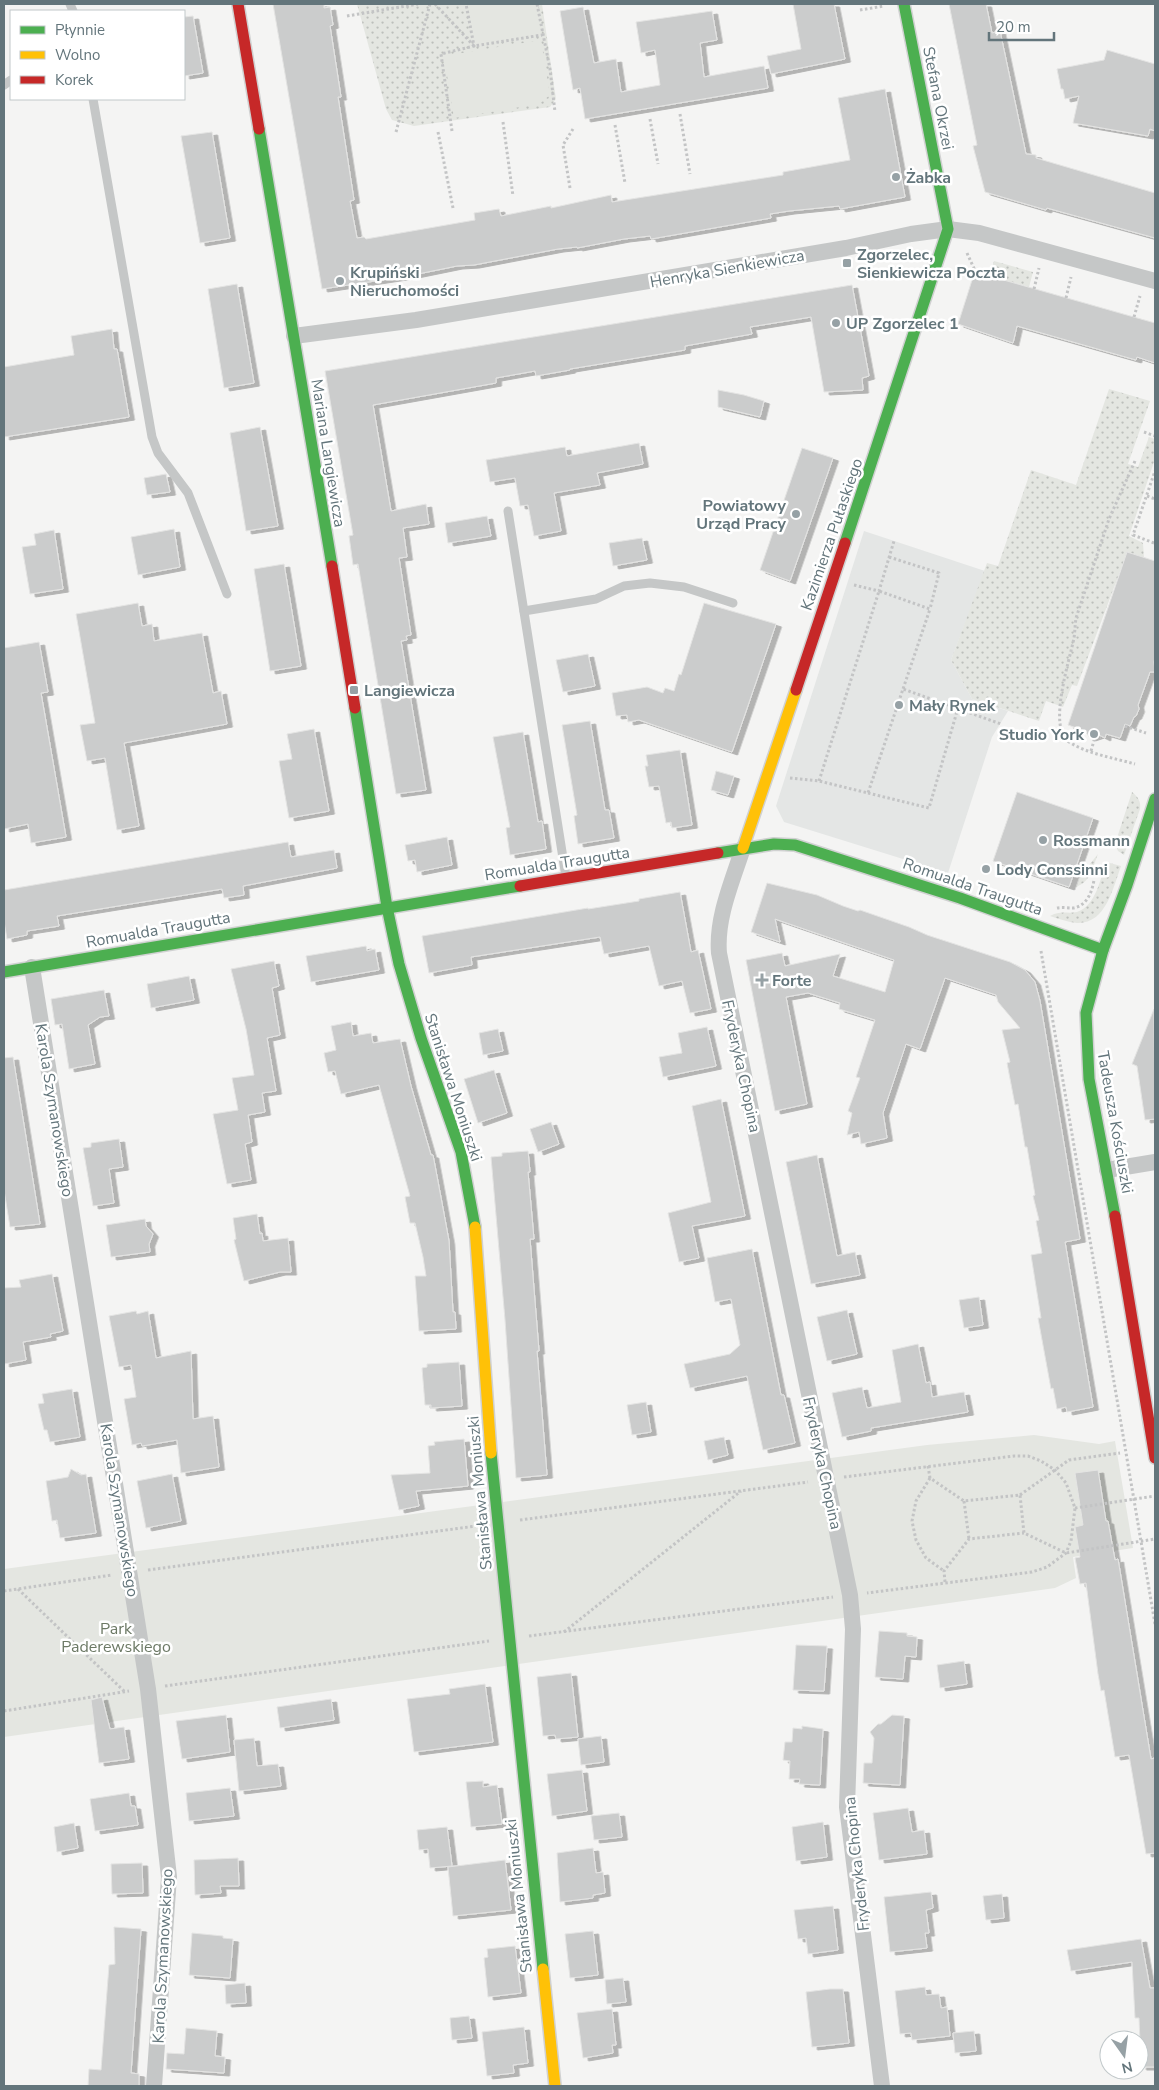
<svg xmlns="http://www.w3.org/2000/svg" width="1159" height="2090" font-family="'Nunito Sans',sans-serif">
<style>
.built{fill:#e4e6e5}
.grass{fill:url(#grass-dots)}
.park{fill:#e4e6e1}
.building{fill:#cbcccc;stroke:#e4e4e3;filter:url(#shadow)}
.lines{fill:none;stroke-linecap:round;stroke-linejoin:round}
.fast-casing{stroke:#d0d1d1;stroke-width:14}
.slow-casing{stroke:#d0d1d1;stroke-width:14}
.jam-casing{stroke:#d0d1d1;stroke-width:14}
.path{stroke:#c3c4c5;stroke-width:3;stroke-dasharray:2.5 2.5;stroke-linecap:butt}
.lane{stroke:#c5c7c7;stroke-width:9}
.street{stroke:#c5c7c7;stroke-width:16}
.fast{stroke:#4caf50;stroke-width:11}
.slow{stroke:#ffc107;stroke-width:11}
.jam{stroke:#c62828;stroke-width:11}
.poi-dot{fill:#96a1a5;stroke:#fff;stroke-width:2}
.labels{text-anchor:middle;stroke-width:5;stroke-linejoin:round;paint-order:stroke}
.street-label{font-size:16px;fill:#63757b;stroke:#fff}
.poi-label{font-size:16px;font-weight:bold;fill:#63757b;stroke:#fff;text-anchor:start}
.park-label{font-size:16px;fill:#6c7965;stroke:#fff}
</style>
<defs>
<pattern id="grass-dots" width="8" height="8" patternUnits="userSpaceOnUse" patternTransform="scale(1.25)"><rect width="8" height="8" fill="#e4e6e1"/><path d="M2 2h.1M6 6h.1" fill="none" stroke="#bcbfbb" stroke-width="1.8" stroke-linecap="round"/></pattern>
<filter id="shadow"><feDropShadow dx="5.5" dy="3" stdDeviation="0" flood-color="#0004"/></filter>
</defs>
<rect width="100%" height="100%" fill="#f4f4f3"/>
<polygon class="built" points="864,531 985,571 951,660 972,699 1008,711 992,737 948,873 784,822 776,806"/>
<g class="grass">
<polygon points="357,4 542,4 556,99 550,107 414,126 392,120 386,109"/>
<polygon points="994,261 1033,272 1029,287 990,276"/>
<polygon points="1109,389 1150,401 1128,464 1138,467 1149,437 1155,439 1155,459 1129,536 1143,543 1144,558 1127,553 1077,686 1072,685 1063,707 1046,701 1039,721 972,699 951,660 987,563 998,566 1031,470 1076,485"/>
<path d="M1132 792C1138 797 1141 801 1140 809L1124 855 1118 851 1115 844Z"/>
<path d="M1098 854C1092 869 1091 881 1076 887L1081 875Z"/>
<path d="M1106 862 1121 866C1113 888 1106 924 1077 923 1068 922 1059 919 1050 916 1060 910 1067 914 1077 912 1096 906 1101 877 1106 862Z"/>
</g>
<g class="park">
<polygon points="466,4 538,4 542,35 474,46"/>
<polygon points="541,40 550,95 539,104 454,118 444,56"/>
<polygon points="1034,1435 1099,1444 1115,1441 1133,1548 1073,1557 1076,1578 1055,1588 4,1737 4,1569 927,1445"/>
</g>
<g class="building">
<polygon points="273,4 324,4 324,8 330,7 333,25 330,26 341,97 338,97 354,200 350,201 357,238 364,237 366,239 475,220 474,213 499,209 501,216 551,206 551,208 611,195 612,202 783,175 783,172 850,160 838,98 885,89 905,197 840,209 839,206 789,211 770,214 771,218 651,239 650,236 624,239 577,248 577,247 558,249 474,265 457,266 408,276 322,289"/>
<polygon points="793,4 834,4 845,59 771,74 767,56 801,49"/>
<polygon points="949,4 986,4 992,33 1000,31 1026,154 1036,155 1036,158 1155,193 1155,238 1047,208 1046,210 985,192 973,146 977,145"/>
<polygon points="583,7 594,63 616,59 621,92 660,85 655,50 641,53 636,22 712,11 717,40 700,43 704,77 764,66 768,88 585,119 580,88 573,90 560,11"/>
<polygon points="193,16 203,73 184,76 184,17"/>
<polygon points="1107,50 1155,64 1155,131 1150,129 1148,136 1073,123 1079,96 1065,99 1063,89 1061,89 1057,69 1104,60"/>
<polygon points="212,132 230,238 200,243 181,136"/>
<polygon points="979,273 1155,323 1155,363 1137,357 1136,360 1017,326 1013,343 958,324 973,277"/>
<polygon points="237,284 254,383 224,388 208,289"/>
<polygon points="852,285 869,376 862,378 863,390 824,392 811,317 750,327 752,334 685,346 685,350 570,369 570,370 536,376 535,371 496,378 496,383 373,405 391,511 426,504 429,524 403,528 407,557 399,558 411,635 406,636 407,640 401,641 426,790 396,794 358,564 353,565 349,536 353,535 325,371"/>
<polygon points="112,329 114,349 117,349 129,417 4,437 4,367 74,355 71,336"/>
<polygon points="718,390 744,395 764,401 760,417 718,407"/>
<polygon points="260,427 278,526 246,531 230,433"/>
<polygon points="639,443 643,464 597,473 600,485 554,493 561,531 534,536 528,505 520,506 515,478 490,482 486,460 565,447 567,456"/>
<polygon points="802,448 833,458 790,581 760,570"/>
<polygon points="166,474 170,492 147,495 144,478"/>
<polygon points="487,516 491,536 448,543 445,523"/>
<polygon points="174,529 180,567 138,575 131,537"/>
<polygon points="54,530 63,589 30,594 22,547 36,545 34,534"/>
<polygon points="642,538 647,560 613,566 609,543"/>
<polygon points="1127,552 1155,561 1155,657 1154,662 1155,672 1150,672 1138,705 1139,709 1136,716 1134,717 1130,726 1125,724 1120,738 1106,734 1105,738 1099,735 1090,738 1085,731 1068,725"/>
<polygon points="284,564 301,666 270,671 254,569"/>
<polygon points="138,603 142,626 152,624 154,641 202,633 213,693 221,691 227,724 124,743 139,826 117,830 105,758 87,761 80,725 95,723 76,614"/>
<polygon points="704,603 776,624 732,752 639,720 628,722 627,715 616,716 612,693 647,687 663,693 665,688 674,691 679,674 681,675"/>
<polygon points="39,642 48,692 41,693 66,837 31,843 28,824 4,829 4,648"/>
<polygon points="588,654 595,686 563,692 556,660"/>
<polygon points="590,721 605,810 609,810 614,838 578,844 574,816 577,815 562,725"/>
<polygon points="314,729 329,811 289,818 279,761 292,759 287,734"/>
<polygon points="523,732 538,822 542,821 546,849 510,855 506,828 510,827 493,737"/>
<polygon points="680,750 692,825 672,828 671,822 666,823 659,786 649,787 645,766 648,766 646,755"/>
<polygon points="716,771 734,776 728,795 711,790"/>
<polygon points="1017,792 1093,818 1069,887 993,861"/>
<polygon points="447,837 452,865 417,872 415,860 408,861 405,845"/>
<polygon points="288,842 291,857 334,850 337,868 243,886 244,895 224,898 222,889 57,916 59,926 27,931 27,935 7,939 4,921 4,890"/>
<polygon points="767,883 817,895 843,906 858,911 860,910 909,927 927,935 1010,962 1025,970 1035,982 1040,1001 1080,1239 1065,1242 1093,1407 1067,1412 1066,1407 1057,1409 1053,1388 1051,1389 1038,1318 1041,1318 1031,1255 1042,1253 1036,1221 1039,1220 1033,1196 1035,1195 1027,1147 1025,1147 1018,1104 1015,1105 1007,1063 1010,1062 1002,1030 1020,1028 998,1002 996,995 945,978 920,1049 906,1044 883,1113 887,1138 861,1144 859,1132 847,1135 852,1113 848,1111 860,1078 856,1077 875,1020 839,1009 840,1003 808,993 786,997 807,1104 775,1111 746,960 782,953 785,966 840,954 833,976 885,992 894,960 775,919 780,942 751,932"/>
<polygon points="680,892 691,952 698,950 711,1009 690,1013 682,981 659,986 649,946 604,954 600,937 471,957 472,965 429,973 422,936 588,908 588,909 639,901 639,899"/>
<polygon points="366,946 367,951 375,949 379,970 311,982 306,956"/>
<polygon points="274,961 279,986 272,988 280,1035 267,1038 276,1091 262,1093 265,1112 248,1115 252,1142 245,1144 251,1180 227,1184 213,1114 238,1110 232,1078 254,1075 246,1029 231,969"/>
<polygon points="189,976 194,1000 151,1008 147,984"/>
<polygon points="104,990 109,1016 100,1017 88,1025 95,1064 69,1069 62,1024 55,1025 51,999"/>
<polygon points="1154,1009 1155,1119 1145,1120 1137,1066 1132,1064"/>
<polygon points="351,1022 353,1036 371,1033 373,1043 400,1039 411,1086 431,1155 433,1155 442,1203 449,1241 453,1312 455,1312 456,1329 419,1331 415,1276 426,1276 423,1257 415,1223 410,1223 405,1197 410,1196 379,1085 341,1094 335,1071 328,1072 324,1053 336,1050 331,1026"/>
<polygon points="707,1027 716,1066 663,1077 659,1057 682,1053 678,1033"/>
<polygon points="498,1029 503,1051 483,1055 479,1033"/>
<polygon points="13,1057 40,1224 10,1227 4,1190 4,1058"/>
<polygon points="494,1070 507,1113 478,1123 464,1079"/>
<polygon points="721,1099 745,1216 692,1226 699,1258 679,1262 668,1213 711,1202 692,1106"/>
<polygon points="551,1122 559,1144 538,1152 530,1129"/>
<polygon points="119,1139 123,1167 109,1169 114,1203 93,1206 83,1148 91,1147 91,1143"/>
<polygon points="528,1151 530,1172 528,1172 534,1239 530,1239 539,1351 537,1351 547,1475 516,1478 505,1320 491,1157 502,1156 502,1153"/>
<polygon points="817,1155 837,1256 855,1252 860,1275 811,1284 786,1162"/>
<polygon points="257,1214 260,1234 262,1233 263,1241 288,1238 291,1272 280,1272 244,1281 234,1240 236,1239 233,1218"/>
<polygon points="145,1219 146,1226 153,1234 149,1244 150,1252 111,1257 106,1225"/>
<polygon points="752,1249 781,1395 784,1395 795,1443 763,1450 747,1376 690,1388 684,1364 730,1354 740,1345 731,1299 715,1302 707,1258"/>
<polygon points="52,1274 63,1331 50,1334 51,1337 23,1342 26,1360 4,1364 4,1288 21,1287 19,1280"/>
<polygon points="979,1297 983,1325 964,1328 959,1300"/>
<polygon points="847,1310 857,1354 827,1361 817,1317"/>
<polygon points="136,1311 137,1314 148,1311 156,1358 191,1351 193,1419 213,1416 219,1467 181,1473 177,1440 142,1446 141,1443 132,1445 124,1399 136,1397 131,1365 119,1367 109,1316"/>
<polygon points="918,1344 926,1383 930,1382 932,1397 964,1392 968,1412 871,1428 871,1431 842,1437 832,1393 862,1387 867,1408 901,1402 892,1350"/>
<polygon points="459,1362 462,1406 431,1408 431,1405 425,1405 422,1368 427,1367 427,1364"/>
<polygon points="72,1389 80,1437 50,1442 47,1430 44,1430 38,1404 44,1403 42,1394"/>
<polygon points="646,1402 651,1432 632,1435 627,1405"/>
<polygon points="724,1437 728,1455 708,1460 704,1441"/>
<polygon points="464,1439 468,1486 416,1491 419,1506 399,1510 391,1475 430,1473 428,1446 435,1445 434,1442"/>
<polygon points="71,1469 81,1475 86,1474 96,1533 60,1538 57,1520 52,1521 46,1481 68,1477"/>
<polygon points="1098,1470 1106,1521 1108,1521 1115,1560 1118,1559 1151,1759 1155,1758 1155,1853 1146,1854 1129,1755 1115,1757 1104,1690 1101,1691 1098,1674 1086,1583 1080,1584 1075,1558 1080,1557 1075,1527 1083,1525 1075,1473"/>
<polygon points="172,1474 181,1521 146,1528 137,1481"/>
<polygon points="879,1631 907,1633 907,1636 917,1637 916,1657 905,1656 903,1679 875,1677"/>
<polygon points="796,1645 827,1646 824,1691 793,1690"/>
<polygon points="964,1661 967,1684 940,1688 937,1665"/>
<polygon points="571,1673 578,1737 556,1739 555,1735 543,1736 537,1677"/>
<polygon points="485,1684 493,1742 414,1752 407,1699 450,1694 449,1689"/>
<polygon points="102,1697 110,1729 124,1727 129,1759 99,1763 91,1700"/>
<polygon points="331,1699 334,1720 280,1728 277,1707"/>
<polygon points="226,1715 230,1752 182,1759 176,1721"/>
<polygon points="892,1715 904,1716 900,1785 863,1783 864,1763 872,1763 874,1738 870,1732 878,1724 881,1724"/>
<polygon points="802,1726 823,1729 820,1785 799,1784 800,1779 789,1779 790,1761 783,1760 785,1742 792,1742 793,1728 802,1729"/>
<polygon points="601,1736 604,1762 581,1765 578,1739"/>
<polygon points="254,1738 257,1766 278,1764 281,1786 239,1791 234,1740"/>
<polygon points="582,1770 587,1811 552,1816 547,1774"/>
<polygon points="483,1781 483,1787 497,1785 502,1824 471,1827 466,1782"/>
<polygon points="230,1788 234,1816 189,1821 186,1793"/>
<polygon points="129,1793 131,1806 135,1806 138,1825 95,1831 90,1799"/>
<polygon points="908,1808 912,1832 924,1830 927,1854 879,1860 873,1813"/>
<polygon points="619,1813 622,1837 594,1840 591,1816"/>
<polygon points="823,1822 827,1857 796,1861 792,1827"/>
<polygon points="74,1823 78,1848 57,1852 54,1827"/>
<polygon points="447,1827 452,1866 430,1868 428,1849 419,1850 417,1830"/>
<polygon points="593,1848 596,1873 603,1872 605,1893 593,1895 593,1898 560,1902 557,1853"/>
<polygon points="238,1858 239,1886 220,1886 221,1893 195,1895 194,1860"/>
<polygon points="505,1860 511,1910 453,1916 448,1867"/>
<polygon points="142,1863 143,1893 112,1894 111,1864"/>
<polygon points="931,1892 933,1908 926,1910 929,1933 925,1933 927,1948 890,1952 884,1897"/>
<polygon points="1002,1894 1004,1918 986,1920 983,1896"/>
<polygon points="833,1906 838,1950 808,1954 806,1938 798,1939 794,1910"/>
<polygon points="114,1927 141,1929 131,2073 139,2074 139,2086 88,2086 89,2069 101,2070 109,1965 115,1964"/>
<polygon points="593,1931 598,1975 570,1978 565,1934"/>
<polygon points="192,1933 223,1936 223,1938 233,1939 230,1978 189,1975"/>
<polygon points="1141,1939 1150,1988 1155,1988 1155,2067 1141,2067 1139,2018 1135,2018 1132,1962 1071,1971 1067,1950"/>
<polygon points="515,1946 521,1993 488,1997 484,1958 488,1957 487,1949"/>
<polygon points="623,1978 626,2002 607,2004 605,1980"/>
<polygon points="245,1983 246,2003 226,2004 225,1985"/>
<polygon points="925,1987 926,1995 939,1994 941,2008 947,2007 950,2036 912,2040 911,2033 900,2034 895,1991"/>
<polygon points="830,1989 843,1989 849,2043 812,2047 806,1992"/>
<polygon points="612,2009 616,2045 612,2045 613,2053 583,2058 577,2013"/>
<polygon points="469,2016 472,2038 452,2040 450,2018"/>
<polygon points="524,2027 528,2063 513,2065 514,2073 487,2076 482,2032"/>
<polygon points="186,2028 217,2031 215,2056 225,2057 224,2073 166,2069 167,2053 184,2054"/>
<polygon points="974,2031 976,2051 955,2053 953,2033"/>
</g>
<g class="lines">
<defs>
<g id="fast">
<polyline points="259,129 332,566"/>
<polyline points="845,543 948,229 904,4"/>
<polyline points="355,708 387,907 399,964 421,1038 461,1152 475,1227"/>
<polyline points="718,853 774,844 795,845 960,898 1103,950"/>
<polyline points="4,972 520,886"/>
<polyline points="1115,1216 1089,1079 1086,1013 1103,950 1127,885 1155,799"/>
<polyline points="491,1453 543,1969"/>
</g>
<g id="slow">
<polyline points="743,848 796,690"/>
<polyline points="475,1227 491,1453"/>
<polyline points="543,1969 555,2086"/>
</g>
<g id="jam">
<polyline points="238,4 259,129"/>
<polyline points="332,566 355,708"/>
<polyline points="796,690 845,543"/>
<polyline points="520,886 718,853"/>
<polyline points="1115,1216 1155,1458"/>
</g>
</defs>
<use href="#fast" class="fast-casing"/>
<use href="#slow" class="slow-casing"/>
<use href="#jam" class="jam-casing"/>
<g class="path">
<polyline points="435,4 474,46 542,35"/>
<polyline points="537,4 550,69 555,112"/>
<polyline points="860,10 884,6"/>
<polyline points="347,16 418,4"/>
<polyline points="680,114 690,174"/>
<polyline points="650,119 658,164"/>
<polyline points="503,122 513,196"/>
<polyline points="615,125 625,183"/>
<polyline points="452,131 441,54 474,46 466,4"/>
<polyline points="396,132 430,4"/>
<polyline points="438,132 453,208"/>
<polyline points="570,188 563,145 573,129"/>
<polyline points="967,253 977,275"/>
<polyline points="1034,289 1039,268"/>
<polyline points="1066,298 1071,277"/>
<polyline points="1134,317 1140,296"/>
<polyline points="1144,432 1155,436"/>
<path d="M1135 461 1109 519 1076 618C1075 625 1075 631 1074 638 1070 659 1047 728 1069 742 1088 754 1114 758 1135 764"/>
<polyline points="1147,496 1155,499"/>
<polyline points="1154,543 1133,535 1155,471"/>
<polyline points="889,557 939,573 930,609"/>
<polyline points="854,585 879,591 894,541"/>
<polyline points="1125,726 1146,733"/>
<polyline points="1091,751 1095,737 1101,738"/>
<polyline points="790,778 819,781 868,793 903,689 1001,724"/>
<polyline points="819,781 879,591 930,609 903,689"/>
<polyline points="868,793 929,808 958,708"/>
<path d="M1057 908C1062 907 1068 908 1073 908 1087 906 1092 892 1094 880"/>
<polyline points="1041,951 1155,1624"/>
<polyline points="928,1466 930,1478 964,1501 1020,1495 1024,1533 1066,1553 1155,1539"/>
<polyline points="844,1477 1014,1456 1028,1456 1041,1461 1055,1470 1066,1483 1075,1508 1071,1541 1066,1553 1047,1567 1032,1572 867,1593"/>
<polyline points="930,1478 916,1501 912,1521 916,1540 926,1558 944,1571"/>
<polyline points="1020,1495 1069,1460 1120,1453"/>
<polyline points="964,1501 969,1539"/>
<polyline points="1075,1508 1155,1496"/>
<polyline points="520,1520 808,1482"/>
<polyline points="148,1570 476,1526"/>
<polyline points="945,1582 944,1571 969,1539 1024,1533"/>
<polyline points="18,1589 125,1692"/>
<polyline points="4,1591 112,1575"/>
<polyline points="564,1632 741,1491"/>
<polyline points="529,1636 833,1597"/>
<polyline points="165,1686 489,1641"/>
<polyline points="4,1711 129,1691"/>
</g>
<g class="lane">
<polyline points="70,4 73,11"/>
<polyline points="4,85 11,80"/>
<polyline points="93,99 152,437 158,453 188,493 227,594"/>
<polyline points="508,511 566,877"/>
<polyline points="524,611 596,599 624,586 650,583 684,587 733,603"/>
</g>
<g class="street">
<polyline points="294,336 416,320 846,248 911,234 948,229 979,233 1155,281"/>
<path d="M743 848C732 882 716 918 719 953L850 1595 853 1629 847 1807 882 2086"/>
<polyline points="32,967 148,1689 169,1877 154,2086"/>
<polyline points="1107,1170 1155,1162"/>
</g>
<use href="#fast" class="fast"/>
<use href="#slow" class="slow"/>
<use href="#jam" class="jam"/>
</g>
<g class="poi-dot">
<circle cx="896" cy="177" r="5"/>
<rect x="842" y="258" width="10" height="10" rx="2.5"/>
<circle cx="340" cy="281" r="5"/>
<circle cx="836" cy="323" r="5"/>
<circle cx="796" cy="514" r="5"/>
<rect x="349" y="685" width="10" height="10" rx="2.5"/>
<circle cx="899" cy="705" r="5"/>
<circle cx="1094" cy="734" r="5"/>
<circle cx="1043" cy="840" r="5"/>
<circle cx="986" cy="869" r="5"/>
<path d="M759.5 972.5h5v5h5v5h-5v5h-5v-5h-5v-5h5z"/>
</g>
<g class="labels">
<g class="street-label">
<text transform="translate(939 98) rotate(79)" y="6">Stefana Okrzei</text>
<text transform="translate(727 268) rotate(-10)" y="6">Henryka Sienkiewicza</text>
<text transform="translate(329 453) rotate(81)" y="6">Mariana Langiewicza</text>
<text transform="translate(831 534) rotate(-71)" y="6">Kazimierza Pułaskiego</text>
<text transform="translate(557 863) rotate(-9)" y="6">Romualda Traugutta</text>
<text transform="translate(973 886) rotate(19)" y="6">Romualda Traugutta</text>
<text transform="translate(158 929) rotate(-10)" y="6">Romualda Traugutta</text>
<text transform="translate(742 1066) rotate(78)" y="6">Fryderyka Chopina</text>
<text transform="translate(454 1087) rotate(72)" y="6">Stanisława Moniuszki</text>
<text transform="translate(55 1110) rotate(81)" y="6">Karola Szymanowskiego</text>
<text transform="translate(1116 1122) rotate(80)" y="6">Tadeusza Kościuszki</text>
<text transform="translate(823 1463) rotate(78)" y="6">Fryderyka Chopina</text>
<text transform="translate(479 1493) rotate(-95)" y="6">Stanisława Moniuszki</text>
<text transform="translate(120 1510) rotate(81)" y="6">Karola Szymanowskiego</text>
<text transform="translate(856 1864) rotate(-96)" y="6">Fryderyka Chopina</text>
<text transform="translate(518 1896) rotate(-96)" y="6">Stanisława Moniuszki</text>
<text transform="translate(162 1956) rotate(-87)" y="6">Karola Szymanowskiego</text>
</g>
<g class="poi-label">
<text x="906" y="183">Żabka</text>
<text x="857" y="260">Zgorzelec,<tspan x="857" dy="18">Sienkiewicza Poczta</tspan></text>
<text x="350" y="278">Krupiński<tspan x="350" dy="18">Nieruchomości</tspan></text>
<text x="846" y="329">UP Zgorzelec 1</text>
<text x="786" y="511" text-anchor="end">Powiatowy<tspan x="786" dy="18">Urząd Pracy</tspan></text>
<text x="364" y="696">Langiewicza</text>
<text x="909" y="711">Mały Rynek</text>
<text x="1084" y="740" text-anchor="end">Studio York</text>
<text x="1053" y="846">Rossmann</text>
<text x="996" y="875">Lody Conssinni</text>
<text x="772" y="986">Forte</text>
</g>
<g class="park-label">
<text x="116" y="1634">Park<tspan x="116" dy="18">Paderewskiego</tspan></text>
</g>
</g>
<rect width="1159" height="2090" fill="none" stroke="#63757b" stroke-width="10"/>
<rect x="10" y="10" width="175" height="90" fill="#ffffff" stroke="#c1c8ca"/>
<rect x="20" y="26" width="25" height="8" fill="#4caf50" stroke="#c1c8ca"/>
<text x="55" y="35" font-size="15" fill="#63757b">Płynnie</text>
<rect x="20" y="51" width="25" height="8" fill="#ffc107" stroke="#c1c8ca"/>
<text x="55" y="60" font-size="15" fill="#63757b">Wolno</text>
<rect x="20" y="76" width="25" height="8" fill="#c62828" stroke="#c1c8ca"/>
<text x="55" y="85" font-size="15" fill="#63757b">Korek</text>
<g transform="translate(1124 2055) rotate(166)"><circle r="24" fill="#ffffff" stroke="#c1c8ca"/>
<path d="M0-4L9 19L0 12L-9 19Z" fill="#96a1a5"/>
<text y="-8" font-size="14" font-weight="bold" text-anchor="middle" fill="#63757b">N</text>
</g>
<path d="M989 32v8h65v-8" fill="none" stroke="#63757b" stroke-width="2.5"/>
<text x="996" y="32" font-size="15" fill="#63757b" stroke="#ffffff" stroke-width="4" paint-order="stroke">20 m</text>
</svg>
